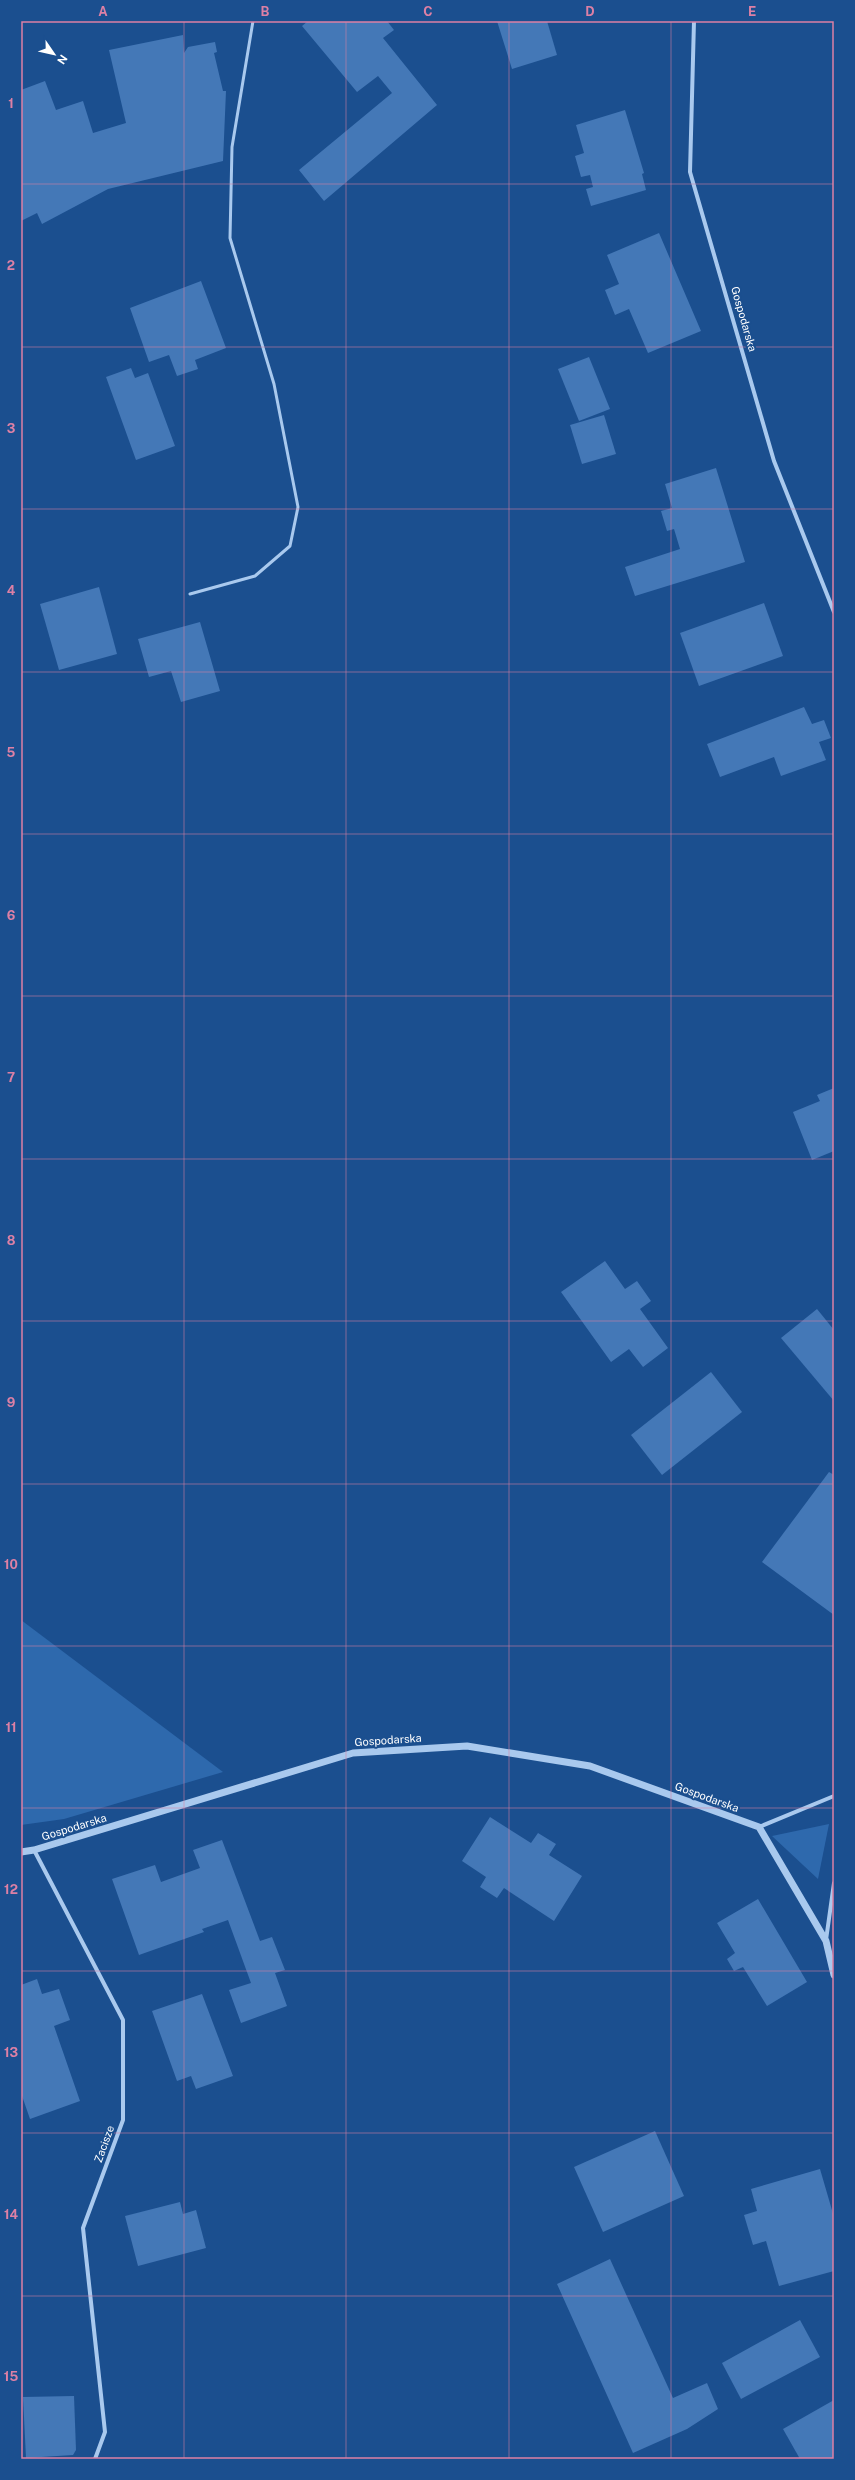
<svg xmlns="http://www.w3.org/2000/svg" width="855" height="2480" font-family="'Public Sans',sans-serif">
<style>
.green{fill:#2e69ad}
.building{fill:#4478b7}
.lines{fill:none;stroke-linecap:round;stroke-linejoin:round}
.service{stroke:#a9c9ee;stroke-width:3}
.minor{stroke:#a9c9ee;stroke-width:4}
.tertiary{stroke:#a9c9ee;stroke-width:7}
.grid{fill:none;stroke:#dd80a5;stroke-width:1;stroke-opacity:0.55}
.labels{text-anchor:middle;stroke-width:4;stroke-linejoin:round;paint-order:stroke}
.street-label{font-size:11px;fill:#fff;stroke:#1b4f8f}
.neatline{fill:none;stroke:#dd80a5;stroke-width:1.5}
.grid-label{font-size:13px;text-anchor:middle;font-weight:bold;fill:#dd80a5}
</style>
<rect width="100%" height="100%" fill="#1b4f8f"/>
<g class="green">
<polygon points="21,1620 223,1772 64,1819 21,1825"/>
<polygon points="829,1824 818,1879 772,1836"/>
</g>
<g class="building">
<polygon points="308,21 387,21 394,30 383,38 437,105 324,201 299,170 392,93 378,76 357,92 302,26"/>
<polygon points="497,21 547,21 557,55 512,69"/>
<polygon points="183,35 184,53 188,47 215,42 217,52 214,53 223,91 226,91 223,161 108,189 42,224 37,213 21,221 21,90 45,81 56,110 83,101 93,133 126,123 109,50"/>
<polygon points="625,110 644,173 642,174 646,190 591,206 586,189 593,187 590,175 581,177 575,156 584,153 576,125"/>
<polygon points="659,233 701,331 648,353 629,309 615,315 605,290 619,284 607,255"/>
<polygon points="201,281 226,348 195,360 198,369 177,376 169,355 149,362 130,308"/>
<polygon points="589,357 610,409 579,421 558,369"/>
<polygon points="131,368 135,378 148,373 175,446 136,460 106,377"/>
<polygon points="604,415 616,454 582,464 570,425"/>
<polygon points="716,468 745,562 635,596 625,567 680,549 674,529 667,531 661,511 672,508 665,484"/>
<polygon points="99,587 117,654 59,670 40,604"/>
<polygon points="764,603 783,656 699,686 680,633"/>
<polygon points="200,622 220,691 181,702 171,671 149,677 138,639"/>
<polygon points="804,707 812,724 824,720 831,738 819,742 826,760 781,776 774,757 720,777 707,744"/>
<polygon points="834,1088 834,1151 812,1160 793,1112 820,1101 817,1095"/>
<polygon points="605,1261 625,1289 637,1281 651,1301 640,1309 668,1348 643,1367 629,1349 611,1362 561,1292"/>
<polygon points="817,1309 834,1330 834,1401 781,1338"/>
<polygon points="711,1372 742,1412 662,1475 631,1435"/>
<polygon points="829,1472 834,1475 834,1615 762,1562"/>
<polygon points="490,1817 531,1843 538,1833 556,1844 549,1855 582,1876 554,1921 504,1888 497,1898 480,1887 486,1877 462,1861"/>
<polygon points="222,1840 260,1941 272,1937 285,1970 275,1973 287,2006 241,2023 229,1990 251,1983 228,1920 202,1929 204,1932 139,1955 112,1879 155,1865 161,1882 200,1868 193,1850"/>
<polygon points="758,1899 807,1982 767,2006 743,1967 734,1971 727,1959 735,1953 717,1923"/>
<polygon points="37,1979 42,1994 59,1989 70,2020 54,2026 80,2101 30,2119 21,2093 21,1985"/>
<polygon points="202,1994 233,2076 196,2089 191,2076 177,2081 152,2011"/>
<polygon points="655,2131 684,2196 603,2232 574,2167"/>
<polygon points="820,2169 834,2217 834,2271 779,2286 766,2241 753,2245 744,2215 757,2211 751,2189"/>
<polygon points="180,2202 183,2214 196,2210 206,2248 138,2266 125,2216"/>
<polygon points="610,2259 673,2398 707,2383 718,2409 687,2429 633,2453 557,2284"/>
<polygon points="800,2320 820,2357 741,2399 722,2363"/>
<polygon points="74,2396 76,2450 73,2455 26,2458 23,2397"/>
<polygon points="834,2400 834,2459 800,2459 783,2429"/>
</g>
<g class="lines">
<polyline class="service" points="190,594 255,576 290,546 298,507 274,384 230,238 232,147 253,21"/>
<g class="minor">
<polyline points="694,21 690,172 774,461 834,612"/>
<polyline points="759,1827 834,1796"/>
<polyline points="34,1850 123,2020 123,2120 83,2228 105,2432 95,2459"/>
<polyline points="826,1940 834,1883"/>
</g>
<polyline class="tertiary" points="21,1852 34,1850 353,1753 467,1746 590,1766 759,1827 826,1941 834,1975"/>
</g>
<path class="grid" d="M184 21V2459M346 21V2459M509 21V2459M671 21V2459M21 184H834M21 347H834M21 509H834M21 672H834M21 834H834M21 996H834M21 1159H834M21 1321H834M21 1484H834M21 1646H834M21 1808H834M21 1971H834M21 2133H834M21 2296H834"/>
<g class="labels">
<g class="street-label">
<text transform="translate(744 319) rotate(74)" y="4">Gospodarska</text>
<text transform="translate(388 1740) rotate(-4)" y="4">Gospodarska</text>
<text transform="translate(707 1797) rotate(20)" y="4">Gospodarska</text>
<text transform="translate(74 1827) rotate(-17)" y="4">Gospodarska</text>
<text transform="translate(104 2144) rotate(-70)" y="4">Zacisze</text>
</g>
</g>
<rect width="855" height="2480" fill="none" stroke="#1b4f8f" stroke-width="44"/>
<g transform="translate(54 54) rotate(124)" stroke="#1b4f8f" stroke-width="3" paint-order="stroke">
<path d="M0-3L7 15L0 10L-7 15Z" fill="#ffffff"/>
<text y="-6" font-size="11" font-weight="bold" text-anchor="middle" fill="#ffffff">N</text>
</g>
<rect x="22" y="22" width="811" height="2436" class="neatline"/>
<g class="grid-label">
<text x="103" y="16">A</text>
<text x="265" y="16">B</text>
<text x="428" y="16">C</text>
<text x="590" y="16">D</text>
<text x="752" y="16">E</text>
<text x="11" y="108">1</text>
<text x="11" y="270">2</text>
<text x="11" y="433">3</text>
<text x="11" y="595">4</text>
<text x="11" y="757">5</text>
<text x="11" y="920">6</text>
<text x="11" y="1082">7</text>
<text x="11" y="1245">8</text>
<text x="11" y="1407">9</text>
<text x="11" y="1569">10</text>
<text x="11" y="1732">11</text>
<text x="11" y="1894">12</text>
<text x="11" y="2057">13</text>
<text x="11" y="2219">14</text>
<text x="11" y="2381">15</text>
</g>
</svg>
